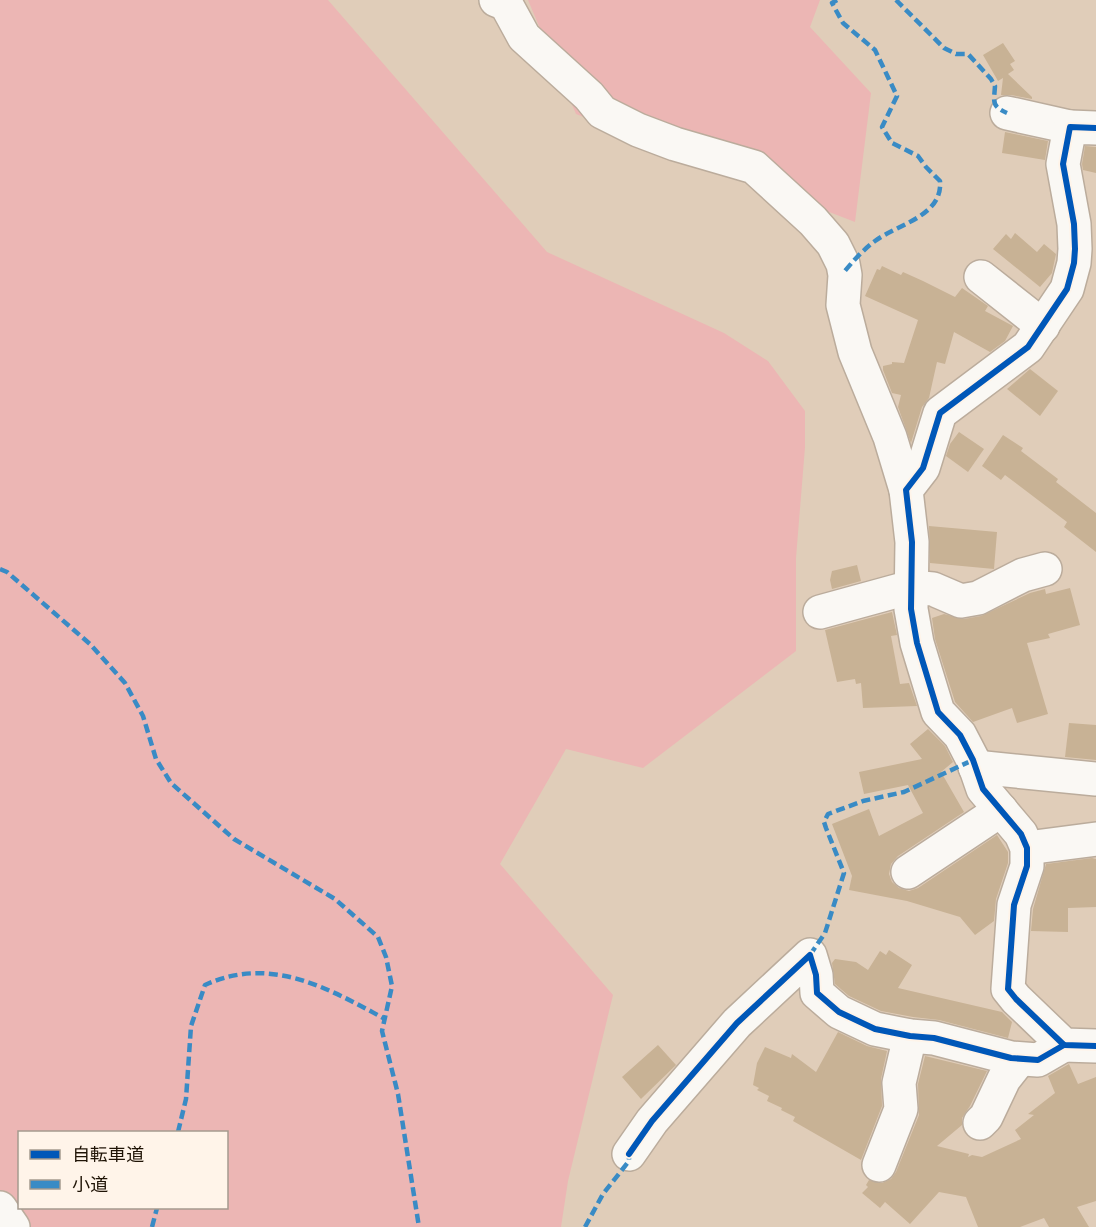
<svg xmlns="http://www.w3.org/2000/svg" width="1096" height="1227" font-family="'Alegreya Sans','Noto Sans JP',sans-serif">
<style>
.green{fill:#ecb6b4;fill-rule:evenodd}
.building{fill:#c8b295}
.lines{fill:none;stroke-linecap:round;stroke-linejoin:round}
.minor-casing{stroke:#bbac9c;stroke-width:36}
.minor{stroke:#faf8f4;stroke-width:33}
.quiet{stroke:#398bc5;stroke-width:4.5;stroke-dasharray:9 4.5;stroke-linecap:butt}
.cycleway-casing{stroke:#fff4e9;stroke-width:10}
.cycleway{stroke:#0057b8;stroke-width:6}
</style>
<rect width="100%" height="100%" fill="#e0cdb9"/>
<g class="green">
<path d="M0 0H328L547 252 724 333 768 361 805 411V447L796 558V651L643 768 566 749 500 864 613 995 568 1181 561 1227H0ZM20 1132H226V1208H20Z"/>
<polygon points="528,0 820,0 810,27 871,93 855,222 576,114"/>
</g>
<g class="building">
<polygon points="1003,43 1015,61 1010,64 1014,70 1008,74 1032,97 1032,99 1011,95 1001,95 1003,78 998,81 983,55"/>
<polygon points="1005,132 1048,141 1045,160 1002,153"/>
<polygon points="1085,146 1096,147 1096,173 1083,170 1082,164"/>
<polygon points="1015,233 1037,252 1044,244 1056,254 1052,273 1040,287 993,249 1006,234 1011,239"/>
<polygon points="882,266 901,275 903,272 923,281 955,297 962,288 988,306 985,311 1013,326 1005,341 990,352 954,332 945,364 937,362 929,398 922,407 911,443 898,407 901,395 892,393 883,370 883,366 892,364 892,362 904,363 918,320 865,296 877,269 880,270"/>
<polygon points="1030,369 1058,391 1040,416 1007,389"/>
<polygon points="959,432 984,449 968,472 946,456 950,444"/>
<polygon points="1003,435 1023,448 1021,451 1058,479 1056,482 1096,513 1096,552 1064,527 1067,522 1005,475 1001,480 982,466"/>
<polygon points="929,526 997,532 994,569 930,563"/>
<polygon points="857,565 861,581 832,589 830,580 832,571"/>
<polygon points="1070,588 1080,625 1048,634 1050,638 1027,643 1048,714 1017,723 1012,708 973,722 955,702 935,639 932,618 944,614 964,619 981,616 1030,593 1045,589 1046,594"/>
<polygon points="892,612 897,635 891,636 900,684 909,683 917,706 863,708 861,683 856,684 855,679 837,682 825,630"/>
<polygon points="1069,723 1096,725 1096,760 1065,757"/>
<polygon points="928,729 945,746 953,762 941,772 964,812 898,856 891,864 889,874 892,882 899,888 909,891 918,888 997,835 1008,852 1008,863 996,899 994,921 975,935 960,917 907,901 849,890 852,876 832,824 869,809 879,836 923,813 908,785 864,794 859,772 922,759 910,744"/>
<polygon points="1092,858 1096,859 1096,907 1068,908 1068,932 1031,931 1033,909 1046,864"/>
<polygon points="889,950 912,965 898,988 1002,1012 1012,1022 1008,1038 939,1020 913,1017 881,1011 849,996 835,984 832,963 835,959 856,962 868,970 880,951 886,955"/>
<polygon points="838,1032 867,1046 887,1051 881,1079 882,1106 861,1160 793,1121 795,1117 781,1110 782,1108 767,1101 769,1096 757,1090 759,1088 753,1085 757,1063 765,1047 791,1058 792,1054 816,1072"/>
<polygon points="658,1045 676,1065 641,1099 622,1077"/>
<polygon points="925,1056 987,1071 970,1106 962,1118 962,1125 937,1146 969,1154 968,1157 972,1155 982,1157 1021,1139 1015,1130 1034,1115 1028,1114 1055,1093 1048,1076 1069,1064 1078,1084 1096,1077 1096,1201 1077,1207 1089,1227 1049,1227 1044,1218 1020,1227 978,1227 966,1197 939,1192 910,1224 885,1202 880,1208 862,1193 868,1187 866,1185 869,1180 882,1183 891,1179 896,1172 919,1115 918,1084"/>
</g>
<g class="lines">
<defs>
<g id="minor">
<polyline points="496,0 506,4 524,37 589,96 602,112 638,130 675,144 754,167 813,221 833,244 843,264 845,275 843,305 855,352 890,437 906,490"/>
<polyline points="1007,113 1070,127"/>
<polyline points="1096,128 1070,127 1063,164 1074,224 1075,249 1074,263 1067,289 1028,347 940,413 923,468 906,490 912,542 911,609 917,643 938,712 960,735 973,760 983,789 1021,834 1027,848 1027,866 1014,905 1008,989 1016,999 1064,1045 1096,1046"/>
<polyline points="981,277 1043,326"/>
<polyline points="820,612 911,587 933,589 961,601 978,598 1023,575 1045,569"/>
<polyline points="975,767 1096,779"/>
<polyline points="1027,848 1096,839"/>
<polyline points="908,872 1001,810"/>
<polyline points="980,1123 986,1117 1004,1079 1019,1060"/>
<polyline points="629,1154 652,1121 737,1023 810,955 816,975 817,993 839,1012 875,1029 910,1036 934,1038 1011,1058 1038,1060 1064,1045"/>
<polyline points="879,1165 901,1109 899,1083 910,1036"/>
<polyline points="0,1208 13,1227"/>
</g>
</defs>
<use href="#minor" class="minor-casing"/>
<use href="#minor" class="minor"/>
<g class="quiet">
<path d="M837 0 832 3 843 23 875 50 897 96 882 127 892 143 918 156 926 167 940 181C943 216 898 224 875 241 863 250 854 260 844 272"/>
<path d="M896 0 944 48 956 54H968L991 79 995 86C994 102 991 106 1007 113"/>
<polyline points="0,569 7,572 90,644 125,683 143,716 156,759 171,783 234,839 335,899 378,937 386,957 392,986 382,1031 398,1094 419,1227"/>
<polyline points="810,955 825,933 844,873 826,828 824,822 828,814 863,801 904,792 973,760"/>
<path d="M178 1132 186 1099 191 1026 205 985C270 955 328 988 385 1019"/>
<polyline points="152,1227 157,1208"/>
<polyline points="585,1227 603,1194 629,1161 629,1154"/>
</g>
<defs>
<g id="cycleway">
<polyline points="1096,128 1070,127 1063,164 1074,224 1075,249 1074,263 1067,289 1028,347 940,413 923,468 906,490 912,542 911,609 917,643 938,712 960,735 973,760 983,789 1021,834 1027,848 1027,866 1014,905 1008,989 1016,999 1064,1045 1096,1046"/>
<polyline points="629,1154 652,1121 737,1023 810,955 816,975 817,993 839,1012 875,1029 910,1036 934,1038 1011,1058 1038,1060 1064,1045"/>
</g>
</defs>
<use href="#cycleway" class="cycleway-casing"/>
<use href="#cycleway" class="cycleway"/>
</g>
<rect x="18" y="1131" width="210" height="78" fill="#fff4e9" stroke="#a59a8e" stroke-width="1.5"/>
<rect x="30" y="1150" width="30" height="9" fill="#0057b8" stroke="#a59a8e" stroke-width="1.5"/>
<text x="72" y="1161" font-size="18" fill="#1f1305">自転車道</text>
<rect x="30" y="1180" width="30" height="9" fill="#398bc5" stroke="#a59a8e" stroke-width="1.5"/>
<text x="72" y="1191" font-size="18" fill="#1f1305">小道</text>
</svg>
